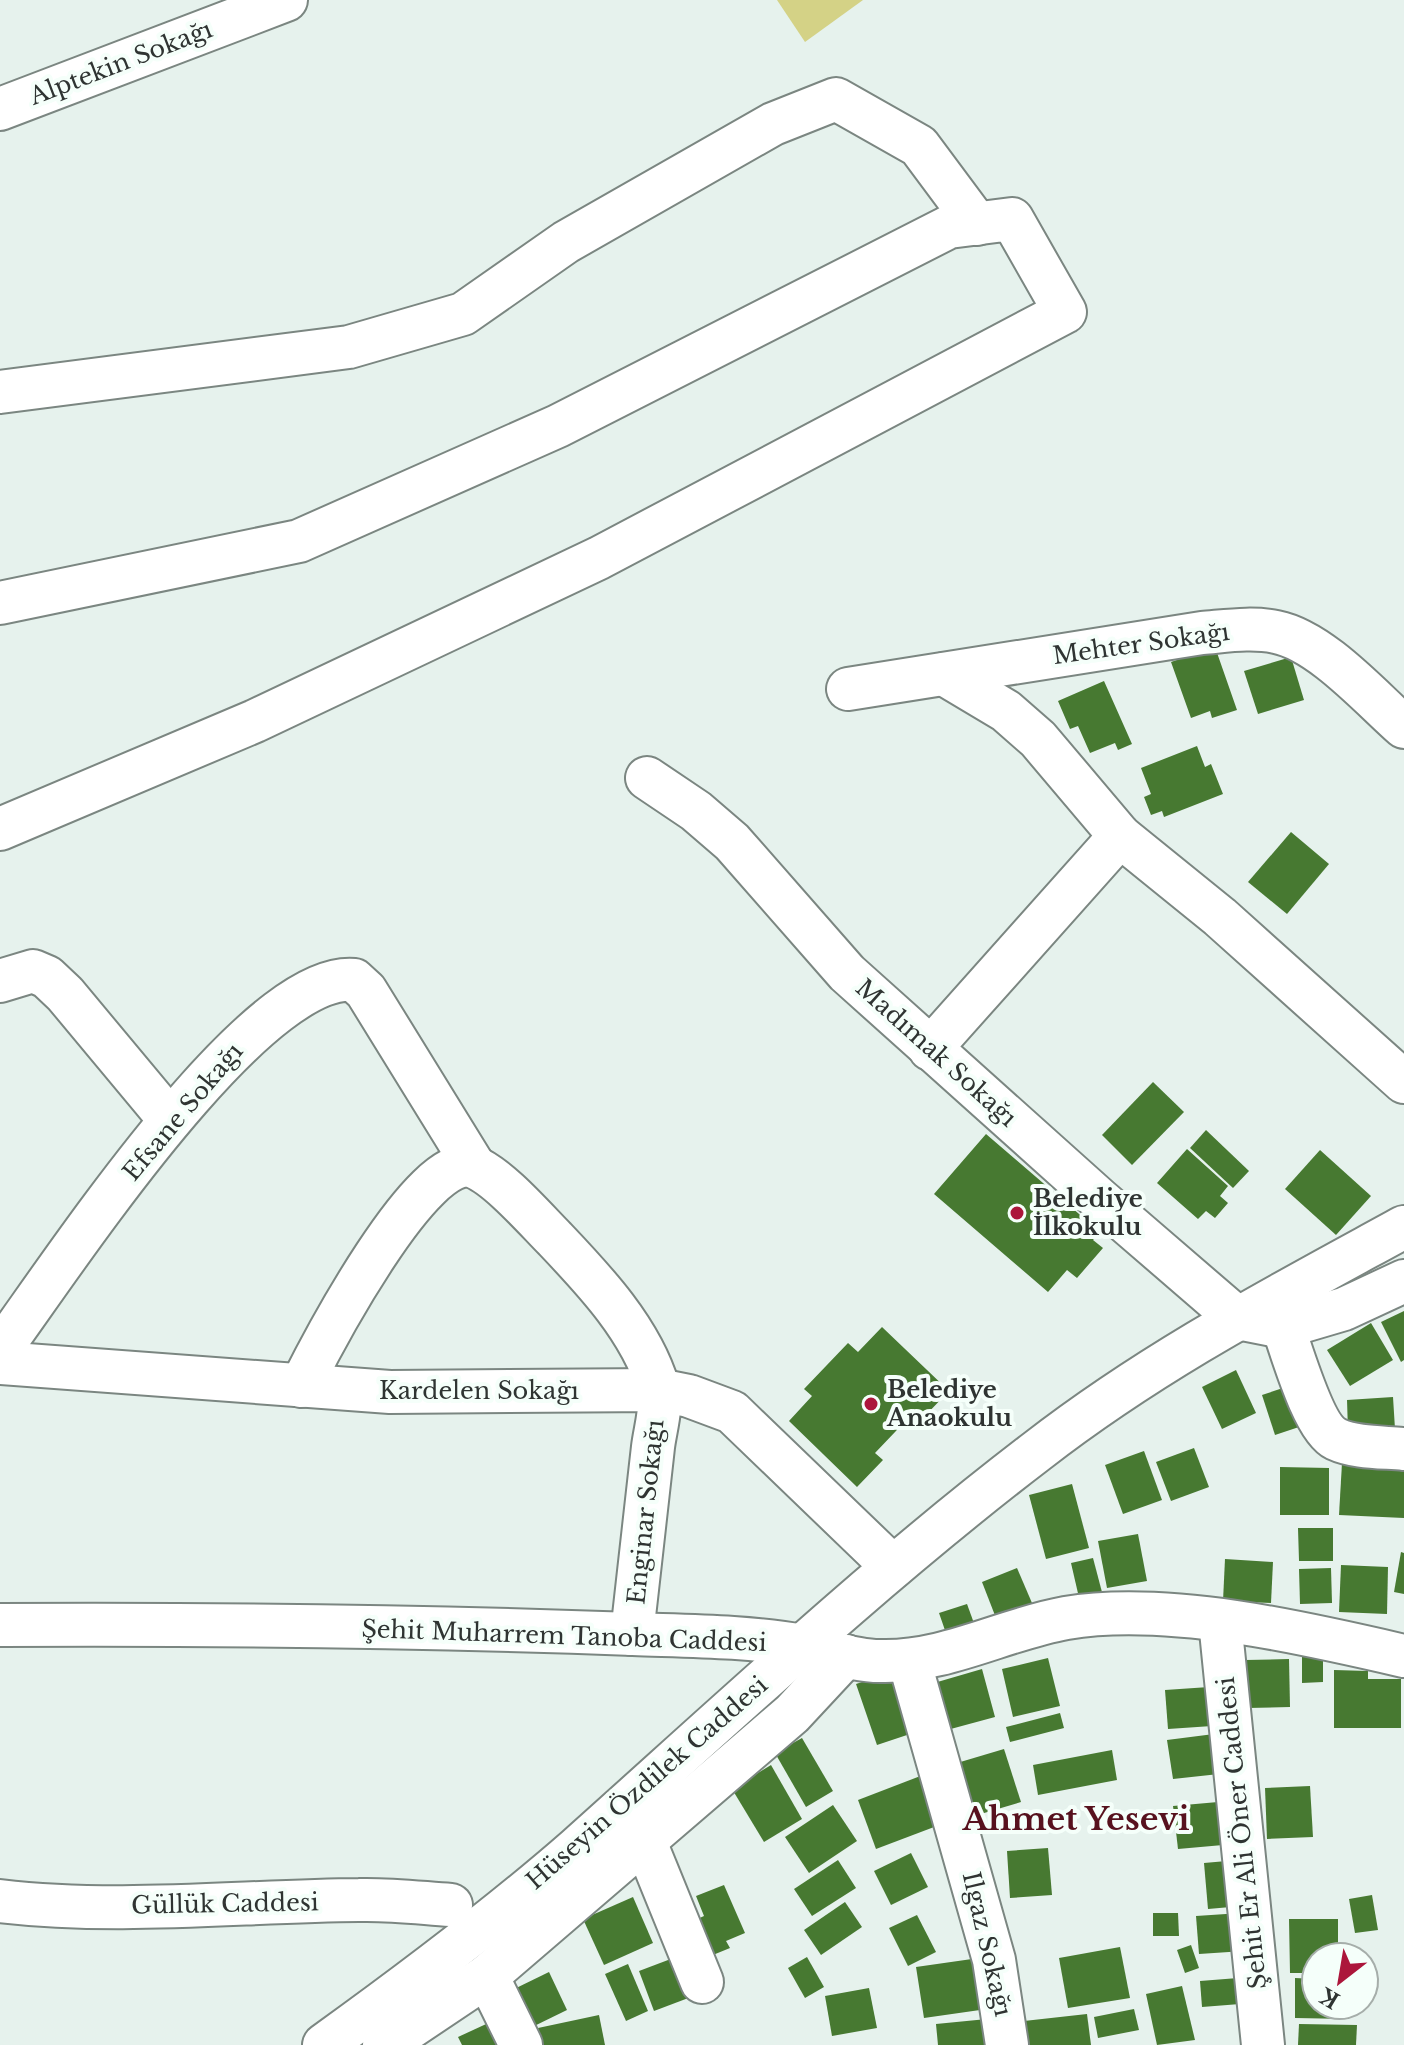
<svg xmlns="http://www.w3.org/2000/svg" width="1404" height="2045" font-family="'Libre Baskerville',serif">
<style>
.green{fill:#d4d286}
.building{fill:#477931}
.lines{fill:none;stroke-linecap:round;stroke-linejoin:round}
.minor-casing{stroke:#7b8681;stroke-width:46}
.minor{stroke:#fff;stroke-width:42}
.poi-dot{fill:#ac163b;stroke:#f5fffa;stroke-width:3}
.labels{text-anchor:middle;stroke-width:8;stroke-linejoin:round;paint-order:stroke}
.street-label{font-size:24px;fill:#2f3432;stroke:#f5fffa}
.poi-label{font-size:24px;font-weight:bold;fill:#2f3432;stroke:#f5fffa;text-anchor:start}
.district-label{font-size:32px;font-weight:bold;fill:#57121e;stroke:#f5fffa}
</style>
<rect width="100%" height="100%" fill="#e6f2ed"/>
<polygon class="green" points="777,0 863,0 805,42"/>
<g class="building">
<polygon points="1215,647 1237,710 1212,718 1210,711 1191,718 1171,662"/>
<polygon points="1291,657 1304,700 1258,714 1244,671"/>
<polygon points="1104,681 1132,744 1118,750 1115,743 1090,753 1078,726 1070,729 1058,701"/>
<polygon points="1197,746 1205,767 1211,764 1223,794 1164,817 1162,811 1151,815 1144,797 1151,794 1141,768"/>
<polygon points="1291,832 1329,864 1287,914 1248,882"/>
<polygon points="1153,1082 1184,1112 1132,1165 1102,1135"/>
<polygon points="1206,1130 1249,1171 1233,1188 1190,1148"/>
<polygon points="986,1134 1100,1232 1093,1240 1103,1248 1077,1278 1067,1270 1048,1292 934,1194"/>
<polygon points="1187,1149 1228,1186 1220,1196 1228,1203 1215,1218 1206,1211 1198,1219 1157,1183"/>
<polygon points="1320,1150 1371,1196 1336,1235 1285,1189"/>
<polygon points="1404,1311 1404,1360 1401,1362 1381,1322"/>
<polygon points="1371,1323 1393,1360 1350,1386 1327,1350"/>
<polygon points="882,1327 949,1391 922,1419 915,1411 875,1453 883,1460 857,1487 789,1421 812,1396 804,1389 848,1343 858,1352"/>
<polygon points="1236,1370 1256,1413 1222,1429 1202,1387"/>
<polygon points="1292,1385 1305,1425 1275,1435 1262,1395"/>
<polygon points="1393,1397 1395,1429 1348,1431 1347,1400"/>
<polygon points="1194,1448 1209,1487 1171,1501 1156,1462"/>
<polygon points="1144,1451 1162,1500 1123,1514 1105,1465"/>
<polygon points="1342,1463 1404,1466 1404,1518 1339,1515"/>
<polygon points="1280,1467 1329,1468 1329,1515 1280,1515"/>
<polygon points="1072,1484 1089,1548 1046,1559 1029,1495"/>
<polygon points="1298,1528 1333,1528 1333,1561 1299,1561"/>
<polygon points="1138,1534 1147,1581 1107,1588 1098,1541"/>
<polygon points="1401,1552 1404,1553 1404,1594 1394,1592"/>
<polygon points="1093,1558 1103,1596 1080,1602 1071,1563"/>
<polygon points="1225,1559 1273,1562 1271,1603 1223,1601"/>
<polygon points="1341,1565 1388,1567 1387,1614 1339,1612"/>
<polygon points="1017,1568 1032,1603 996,1618 982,1582"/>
<polygon points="1331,1568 1332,1603 1300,1604 1299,1569"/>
<polygon points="967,1604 975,1626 947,1636 939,1613"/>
<polygon points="1302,1656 1323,1656 1323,1682 1302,1683"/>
<polygon points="1048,1658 1060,1706 1013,1717 1002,1669"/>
<polygon points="1289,1659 1290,1707 1247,1708 1246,1660"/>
<polygon points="982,1669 995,1717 947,1730 934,1683"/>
<polygon points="1334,1670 1368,1671 1368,1679 1401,1679 1401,1728 1334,1728"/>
<polygon points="895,1671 916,1732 877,1745 856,1684"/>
<polygon points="1209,1687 1212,1726 1168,1729 1165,1690"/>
<polygon points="1060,1713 1064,1728 1010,1742 1006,1727"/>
<polygon points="1214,1734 1219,1774 1173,1779 1167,1740"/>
<polygon points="802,1738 833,1791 806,1807 775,1753"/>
<polygon points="1004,1749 1021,1802 974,1816 957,1763"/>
<polygon points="1112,1750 1117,1780 1038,1795 1033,1765"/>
<polygon points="771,1765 802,1819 764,1842 732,1789"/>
<polygon points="923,1775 942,1824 876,1849 858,1800"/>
<polygon points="1310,1786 1313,1837 1267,1839 1265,1788"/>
<polygon points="1218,1802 1223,1845 1178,1849 1173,1806"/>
<polygon points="833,1805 857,1841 809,1873 785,1837"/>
<polygon points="1048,1848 1052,1895 1010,1898 1007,1851"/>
<polygon points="911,1853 928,1887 891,1905 874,1871"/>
<polygon points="838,1860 856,1888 812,1916 794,1889"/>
<polygon points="1238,1860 1242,1906 1208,1909 1204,1863"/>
<polygon points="724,1885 745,1933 726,1941 730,1948 708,1957 693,1921 704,1916 696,1896"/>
<polygon points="1372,1895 1378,1930 1355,1933 1349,1899"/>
<polygon points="633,1897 653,1943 604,1965 583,1919"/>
<polygon points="845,1902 862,1927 821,1955 804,1930"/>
<polygon points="1153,1913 1178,1913 1179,1936 1153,1936"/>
<polygon points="1241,1913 1244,1951 1199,1954 1196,1916"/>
<polygon points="917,1915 936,1952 908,1966 889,1928"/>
<polygon points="1289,1919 1338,1919 1338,1957 1316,1957 1316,1973 1290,1973"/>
<polygon points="1191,1945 1199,1968 1185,1973 1177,1950"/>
<polygon points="1120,1947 1130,1998 1068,2008 1059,1958"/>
<polygon points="676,1957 691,1997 654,2011 639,1971"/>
<polygon points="807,1957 824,1987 805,1998 788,1968"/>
<polygon points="972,1959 980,2010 924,2018 916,1967"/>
<polygon points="628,1964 648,2011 626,2021 605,1974"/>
<polygon points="549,1972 567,2010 526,2030 508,1992"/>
<polygon points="1238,1978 1240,2004 1202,2007 1200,1981"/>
<polygon points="1295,1978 1316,1979 1316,2005 1350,2005 1349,2019 1295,2018"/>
<polygon points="1182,1986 1195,2040 1157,2045 1146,1994"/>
<polygon points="869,1988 877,2028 832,2036 825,1996"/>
<polygon points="1134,2009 1139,2030 1098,2038 1094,2017"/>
<polygon points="1087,2014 1091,2045 1027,2045 1024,2021"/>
<polygon points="599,2015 605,2045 542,2045 538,2028"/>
<polygon points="497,2019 509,2045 462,2045 458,2037"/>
<polygon points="987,2019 990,2045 938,2045 936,2024"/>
<polygon points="1299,2024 1357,2025 1356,2045 1298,2045"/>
</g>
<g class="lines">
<defs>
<g id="minor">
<polyline points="0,109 286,0"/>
<polyline points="0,392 349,347 463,314 566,242 773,124 836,99 919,146 977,224"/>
<polyline points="0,603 299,541 558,426 949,227 1012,219 1065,312 599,558 255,721 0,829"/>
<polyline points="944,674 1006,711 1038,739 1120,836 1220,917 1404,1082"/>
<path d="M848 689 1202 633C1227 631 1252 627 1276 632 1321 641 1370 697 1404 727"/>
<polyline points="647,778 696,811 732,842 847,973 1099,1199 1237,1318 1283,1327 1344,1309 1404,1281"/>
<polyline points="0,981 33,971 47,977 65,994 170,1120"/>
<polyline points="930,1049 1120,836"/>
<path d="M1283 1327C1292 1351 1313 1428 1336 1439 1355 1448 1383 1447 1404 1449"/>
<path d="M0 1350C59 1270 253 971 354 980L366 991 474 1166"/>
<polyline points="0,1363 390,1392 659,1390 689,1396 732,1412 893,1567"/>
<path d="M301 1386C320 1348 424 1147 474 1167 499 1177 536 1220 555 1239 595 1281 641 1330 658 1387 663 1404 655 1430 653 1447 646 1510 639 1572 632 1634"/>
<polyline points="1220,1621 1263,2045"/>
<path d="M0 1625C211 1624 423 1626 633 1634 689 1636 748 1636 803 1646 829 1651 854 1661 880 1661 945 1663 1004 1629 1066 1618 1167 1601 1305 1633 1404 1656"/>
<polyline points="909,1660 994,1960 1007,2045"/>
<polyline points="643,1837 702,1982"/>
<path d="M0 1901C119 1915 240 1901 359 1900 390 1899 421 1903 451 1905"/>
<polyline points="487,1976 521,2045"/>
<path d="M324 2045C410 1983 497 1918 577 1848 728 1713 876 1574 1037 1451 1153 1361 1276 1297 1404 1227"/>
<polyline points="384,2045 487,1976 792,1714 846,1656"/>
</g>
</defs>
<use href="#minor" class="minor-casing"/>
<use href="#minor" class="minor"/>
</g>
<g class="poi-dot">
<circle cx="1017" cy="1213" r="8"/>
<circle cx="871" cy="1404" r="8"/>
</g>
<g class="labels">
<g class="street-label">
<text transform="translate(121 63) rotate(-21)" y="8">Alptekin Sokağı</text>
<text transform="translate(1141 644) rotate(-8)" y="8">Mehter Sokağı</text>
<text transform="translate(936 1053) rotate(42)" y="8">Madımak Sokağı</text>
<text transform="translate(183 1112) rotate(-50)" y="8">Efsane Sokağı</text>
<text x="479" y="1399">Kardelen Sokağı</text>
<text transform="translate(646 1512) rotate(-84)" y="8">Enginar Sokağı</text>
<text transform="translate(564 1636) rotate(2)" y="8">Şehit Muharrem Tanoba Caddesi</text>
<text transform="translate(647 1783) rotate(-41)" y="8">Hüseyin Özdilek Caddesi</text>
<text transform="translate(1242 1833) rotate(-96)" y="8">Şehit Er Ali Öner Caddesi</text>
<text transform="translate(225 1904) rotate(-1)" y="8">Güllük Caddesi</text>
<text transform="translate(987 1944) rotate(77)" y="8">Ilgaz Sokağı</text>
</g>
<g class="poi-label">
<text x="1033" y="1207">Belediye<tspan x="1033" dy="28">İlkokulu</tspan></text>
<text x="887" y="1398">Belediye<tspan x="887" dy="28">Anaokulu</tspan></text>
</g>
<g class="district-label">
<text x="1076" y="1830">Ahmet Yesevi</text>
</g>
</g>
<g transform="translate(1340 1981) rotate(211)"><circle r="38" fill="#f5fffa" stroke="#a6aeaa" stroke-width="2"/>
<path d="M0-6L14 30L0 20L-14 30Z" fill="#ac163b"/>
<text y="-12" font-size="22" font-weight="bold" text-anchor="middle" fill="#2f3432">K</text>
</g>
</svg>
